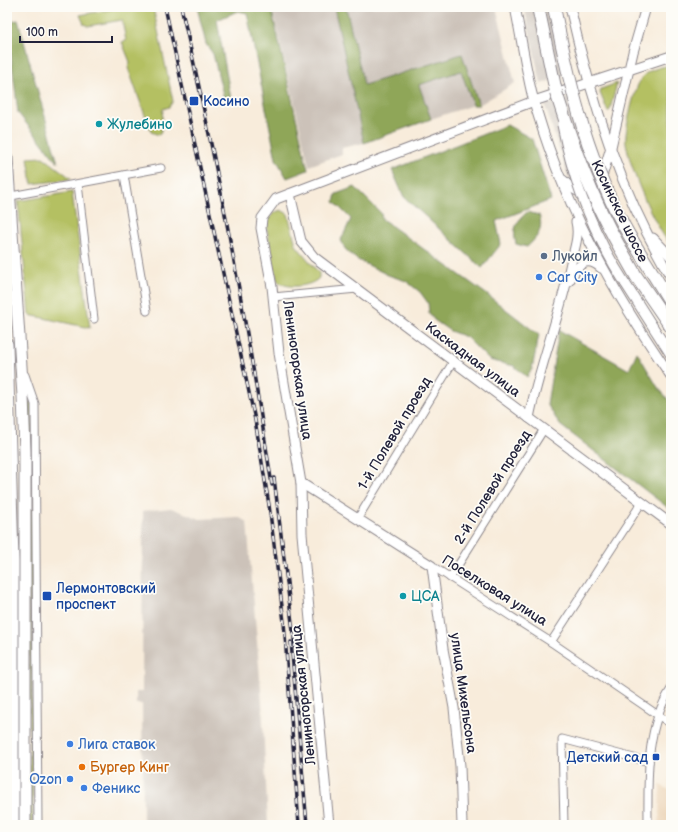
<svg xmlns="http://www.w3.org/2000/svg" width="678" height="832" font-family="'Balsamiq Sans',sans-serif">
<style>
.built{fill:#edd7bb}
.industrial{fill:#ccc2b9}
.green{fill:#b4c062;stroke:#6b714e}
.forest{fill:#8fa658;stroke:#58644a}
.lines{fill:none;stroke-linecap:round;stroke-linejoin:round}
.street-casing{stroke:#8d878b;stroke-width:9}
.secondary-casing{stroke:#8d878b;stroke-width:11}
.primary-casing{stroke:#8d878b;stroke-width:13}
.highway-casing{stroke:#8d878b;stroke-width:14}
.street{stroke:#fff;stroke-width:7}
.secondary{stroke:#fff;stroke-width:9}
.primary{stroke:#fff;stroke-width:11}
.highway{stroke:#fff;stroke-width:12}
.rail-casing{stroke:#22223b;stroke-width:3.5}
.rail{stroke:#fdfcf7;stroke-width:2;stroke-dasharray:6;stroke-linecap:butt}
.secondary-bridge-casing{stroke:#8d878b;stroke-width:11;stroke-linecap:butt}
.highway-bridge-casing{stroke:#8d878b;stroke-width:14;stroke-linecap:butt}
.secondary-bridge{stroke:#fff;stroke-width:9}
.highway-bridge{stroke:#fff;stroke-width:12}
.transit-dot{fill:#1a4fb4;stroke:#fdfcf7;stroke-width:1.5}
.culture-dot{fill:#0f9aa8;stroke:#fdfcf7;stroke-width:1.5}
.service-dot{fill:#5c6f8a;stroke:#fdfcf7;stroke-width:1.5}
.shop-dot{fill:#3f7fe0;stroke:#fdfcf7;stroke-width:1.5}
.food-dot{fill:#e8710a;stroke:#fdfcf7;stroke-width:1.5}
.labels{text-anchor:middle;stroke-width:3.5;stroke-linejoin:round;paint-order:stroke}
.transit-label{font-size:14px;fill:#164399;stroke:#fdfcf7;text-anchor:start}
.culture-label{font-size:14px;fill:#0d838f;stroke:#fdfcf7;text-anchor:start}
.street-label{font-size:14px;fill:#22223b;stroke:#fdfcf7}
.service-label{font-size:14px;fill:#4e5e75;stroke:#fdfcf7;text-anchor:start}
.shop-label{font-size:14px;fill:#366cbe;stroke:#fdfcf7;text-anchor:start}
.food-label{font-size:14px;fill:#c56008;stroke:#fdfcf7;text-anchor:start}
</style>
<rect width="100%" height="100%" fill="#fdfcf7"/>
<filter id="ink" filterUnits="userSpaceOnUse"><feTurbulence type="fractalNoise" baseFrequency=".025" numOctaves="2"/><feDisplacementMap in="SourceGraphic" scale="8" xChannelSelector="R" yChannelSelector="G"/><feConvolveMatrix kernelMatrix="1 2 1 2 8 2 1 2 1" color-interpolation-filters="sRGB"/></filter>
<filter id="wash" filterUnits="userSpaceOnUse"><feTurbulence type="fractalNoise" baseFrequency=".012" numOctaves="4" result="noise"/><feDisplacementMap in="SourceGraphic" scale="16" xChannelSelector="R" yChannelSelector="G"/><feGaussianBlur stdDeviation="0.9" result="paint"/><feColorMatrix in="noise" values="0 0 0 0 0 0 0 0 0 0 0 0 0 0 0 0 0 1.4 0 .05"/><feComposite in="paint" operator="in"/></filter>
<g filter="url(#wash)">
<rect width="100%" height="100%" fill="#f8ecdb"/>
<polygon class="built" points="660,785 671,791 671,825 659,825"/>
<g class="industrial">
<polygon points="272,7 334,7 364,143 342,148 342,154 309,166"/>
<polygon points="346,7 496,7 515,83 479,105 462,54 364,85"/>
<polygon points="524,7 557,7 571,73 541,84"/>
<polygon points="461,71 473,105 431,119 419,85"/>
<polygon points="576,96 601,170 569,180 545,105"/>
<polygon points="171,508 200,519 238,517 247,522 262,702 268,825 143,825 142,704 136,704 136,692 142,692 143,511"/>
</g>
<g class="green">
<polygon points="123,7 153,7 173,101 169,107 163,109 161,131 159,135 151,132 128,68 130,62 122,42 126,41 122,20 88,26 84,24 80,15"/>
<path d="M671 65V246C653 223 631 172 626 143 624 132 635 84 643 76 650 69 661 67 671 65Z"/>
<polygon points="617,83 610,110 608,112 600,93 601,89"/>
<polygon points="43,157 72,179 32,184 28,158"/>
<polygon points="72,192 90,328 29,315 18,201"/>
<path d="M281 210 288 214 296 245 319 273V278C311 287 284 290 277 280L267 230 268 222 273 213Z"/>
<polygon points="30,402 32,404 33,825 30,825 28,403"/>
<rect x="7" y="560" width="1" height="265"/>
</g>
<g class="forest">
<polygon points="197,7 271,7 308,170 287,178 276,159 247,13 238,11 217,20 231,99 229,101 224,99 213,54 206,44"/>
<polygon points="334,7 346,7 364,85 462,54 479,105 473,105 461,71 419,85 431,119 364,143"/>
<polygon points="18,20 58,163 18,113 7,22"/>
<polygon points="507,125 532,139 551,200 496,221 501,244 482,268 404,197 392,170"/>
<polygon points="355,187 381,213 382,219 485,293 539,335 532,369 527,377 514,366 489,360 466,337 450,331 434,320 429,313 428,303 420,292 406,281 388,275 356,259 345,249 341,240 351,219 334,202 336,194"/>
<path d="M527 212 539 215C544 229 537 238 527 247L516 244C512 229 516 222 527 212Z"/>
<polygon points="559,330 629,370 637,352 657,386 671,403 671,510 560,425 547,404"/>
</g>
</g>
<g filter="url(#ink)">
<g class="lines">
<defs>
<g id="street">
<polyline points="124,175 147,311"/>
<polyline points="78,184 94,319"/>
<polyline points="11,196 161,168"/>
<polyline points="273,297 357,289"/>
<polyline points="25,375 35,404 38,825"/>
<polyline points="358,518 453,362"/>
<polyline points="432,566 551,642 671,724"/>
<polyline points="450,578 544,429"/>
<polyline points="551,642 642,502"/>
<polyline points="564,825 562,739 649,762"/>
<path d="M648 825C648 780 645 728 671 689"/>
</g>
<g id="secondary">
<path d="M515 7C521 36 525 65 532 94 560 198 610 288 671 376"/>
<path d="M570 7C591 101 621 194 671 277"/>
<polyline points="563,180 570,187 581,193 590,191 600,183 611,147 633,52 646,7"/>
<polyline points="290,194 301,241 314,257 671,524"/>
<polyline points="653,238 671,257"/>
<path d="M569 281C577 267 585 253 601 268"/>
<polyline points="625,283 671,355"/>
<path d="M529 418C539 367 559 318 570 267 573 252 580 237 576 222"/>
<polyline points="301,483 432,566 443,649 454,708 460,766 462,825"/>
<polyline points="329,825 302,534 301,483 279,353 272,287 261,228 262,218 276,199 534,101 671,56"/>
</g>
<g id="primary">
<polyline points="7,158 23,396 25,452 25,825"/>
<polyline points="7,344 13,561 13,825"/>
</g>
<g id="highway">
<polyline points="538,7 556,92"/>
<polyline points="632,240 671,303"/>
<polyline points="619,246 636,276 671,327"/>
</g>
</defs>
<use href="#street" class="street-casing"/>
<use href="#secondary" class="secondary-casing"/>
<use href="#primary" class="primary-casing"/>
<use href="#highway" class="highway-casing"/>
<use href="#street" class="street"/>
<use href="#secondary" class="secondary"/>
<use href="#primary" class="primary"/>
<use href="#highway" class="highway"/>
<defs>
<g id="rail">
<polyline points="165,7 255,420 269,505 284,622 299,825"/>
<path d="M181 7C218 165 247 324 272 485"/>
<polyline points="274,478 295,647"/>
<polyline points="291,642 307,825"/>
</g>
</defs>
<use href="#rail" class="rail-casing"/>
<use href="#rail" class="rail"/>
<defs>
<path id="secondary-bridge" d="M562 125C573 182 594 235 625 283"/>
<g id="highway-bridge">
<path d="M554 7C570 88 589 168 632 240"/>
<path d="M556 92C573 146 591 197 619 246"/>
</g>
</defs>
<use href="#secondary-bridge" class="secondary-bridge-casing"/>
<use href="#highway-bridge" class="highway-bridge-casing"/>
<use href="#secondary-bridge" class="secondary-bridge"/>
<use href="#highway-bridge" class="highway-bridge"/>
</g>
</g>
<g class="transit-dot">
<rect x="189" y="96" width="10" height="10" rx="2"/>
<rect x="42" y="591" width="10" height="10" rx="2"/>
<rect x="652" y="753" width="8" height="8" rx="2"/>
</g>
<g class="culture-dot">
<circle cx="99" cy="124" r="4"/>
<circle cx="403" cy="596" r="4"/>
</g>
<circle class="service-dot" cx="544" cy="256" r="4"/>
<g class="shop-dot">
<circle cx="539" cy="277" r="4"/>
<circle cx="70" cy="744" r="4"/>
<circle cx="70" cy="779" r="4"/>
<circle cx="84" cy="788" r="4"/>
</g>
<circle class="food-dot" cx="82" cy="767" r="4"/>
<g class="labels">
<g class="transit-label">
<text x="203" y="106">Косино</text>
<text x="56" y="593">Лермонтовский<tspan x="56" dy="16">проспект</tspan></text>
<text x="648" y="762" text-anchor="end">Детский сад</text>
</g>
<g class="culture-label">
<text x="107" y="129">Жулебино</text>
<text x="411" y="601">ЦСА</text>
</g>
<g class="street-label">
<text transform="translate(620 211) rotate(64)" y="5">Косинское шоссе</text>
<text transform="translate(473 359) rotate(37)" y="5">Каскадная улица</text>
<text transform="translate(298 370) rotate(82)" y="5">Лениногорская улица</text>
<text transform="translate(394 433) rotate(-59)" y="5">1-й Полевой проезд</text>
<text transform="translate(492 487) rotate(-58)" y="5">2-й Полевой проезд</text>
<text transform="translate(495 590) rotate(32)" y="5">Поселковая улица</text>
<text transform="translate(464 693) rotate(82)" y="5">улица Михельсона</text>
<text transform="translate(303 695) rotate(-96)" y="5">Лениногорская улица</text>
</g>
<g class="service-label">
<text x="552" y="261">Лукойл</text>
</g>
<g class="shop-label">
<text x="547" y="282">Car City</text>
<text x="78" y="749">Лига ставок</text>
<text x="62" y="784" text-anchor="end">Ozon</text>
<text x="92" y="793">Феникс</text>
</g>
<g class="food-label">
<text x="90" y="772">Бургер Кинг</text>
</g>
</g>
<rect width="678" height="832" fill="none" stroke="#fdfcf7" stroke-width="24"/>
<path d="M20 36v6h92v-6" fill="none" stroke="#22223b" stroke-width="2"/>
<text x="26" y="36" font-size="12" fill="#22223b" stroke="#fdfcf7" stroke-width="3" paint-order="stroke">100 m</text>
</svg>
